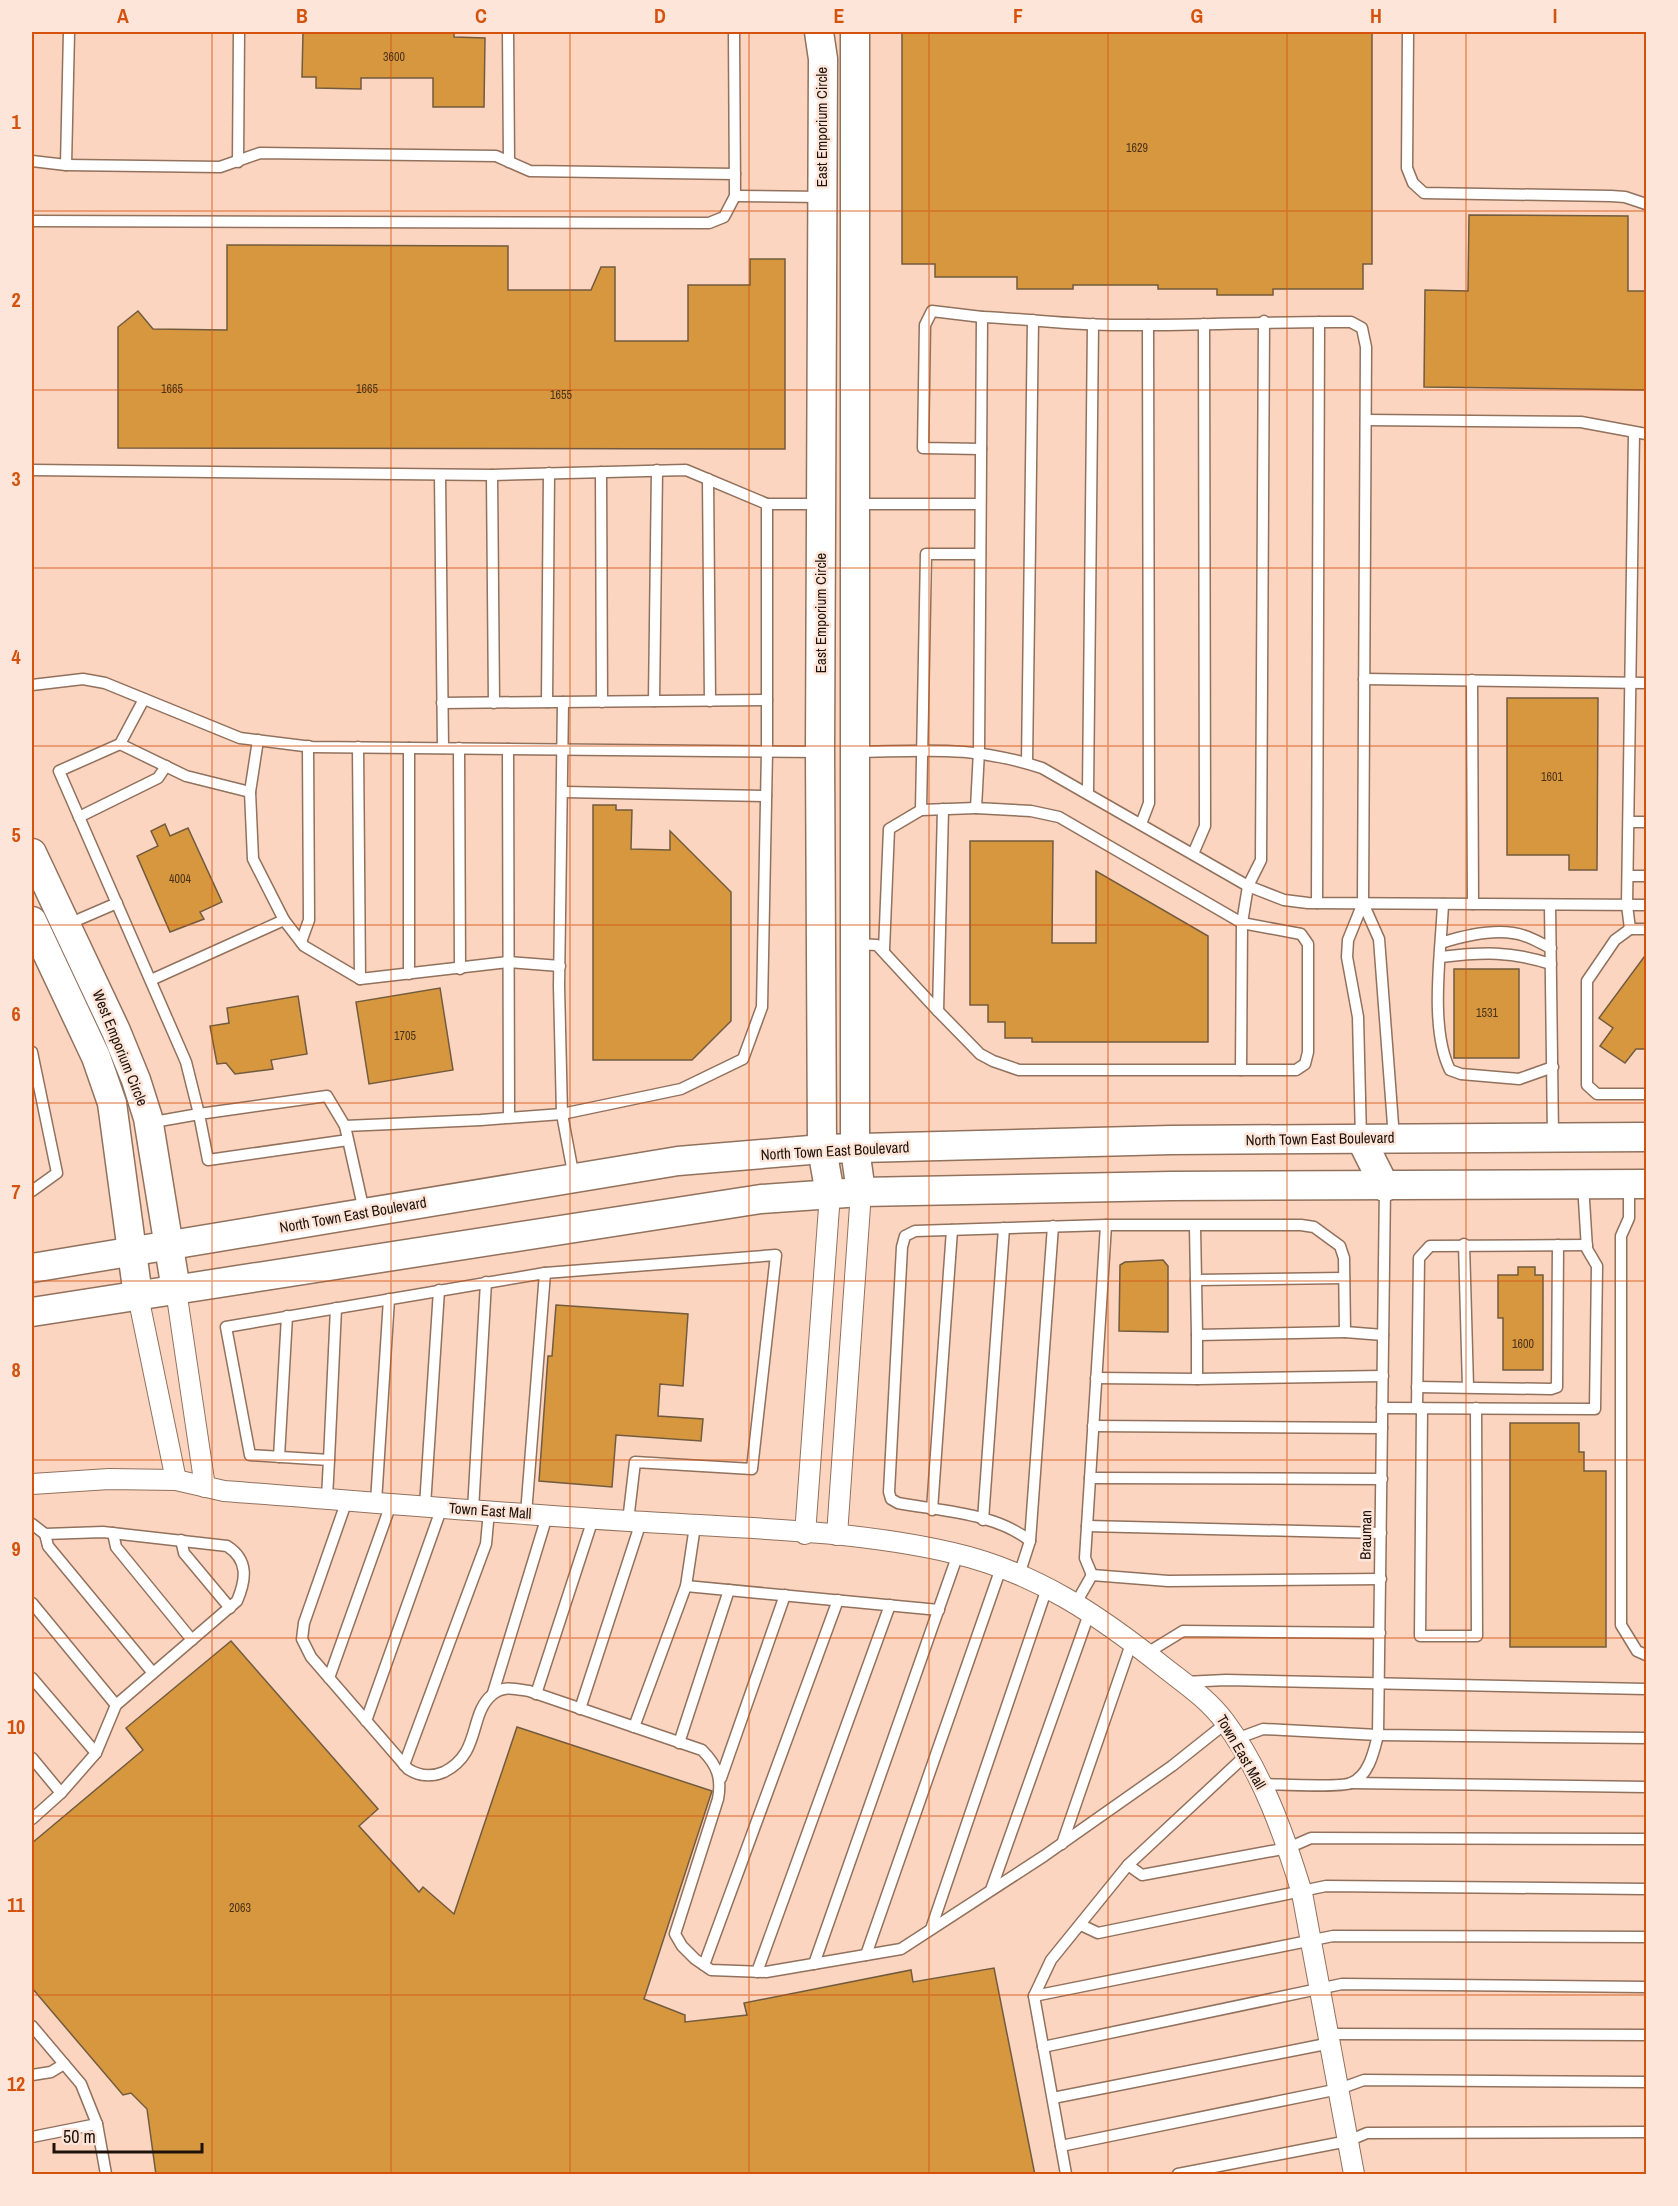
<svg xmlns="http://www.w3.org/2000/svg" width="1678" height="2206" font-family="'Archivo Narrow',sans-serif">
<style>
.building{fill:#d6973f;stroke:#725b3e;stroke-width:1.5}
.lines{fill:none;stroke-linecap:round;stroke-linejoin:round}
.lane-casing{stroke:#92715d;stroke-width:13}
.street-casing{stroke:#92715d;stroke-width:22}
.secondary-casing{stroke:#92715d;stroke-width:31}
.lane{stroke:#fff;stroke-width:10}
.street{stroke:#fff;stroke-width:20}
.secondary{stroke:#fff;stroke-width:28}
.grid{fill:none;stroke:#d4520c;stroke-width:1.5;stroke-opacity:0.55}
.labels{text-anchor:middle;stroke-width:5;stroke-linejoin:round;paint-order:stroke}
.number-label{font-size:12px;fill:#4c3317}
.street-label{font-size:15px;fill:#1e120a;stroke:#fde6d9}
.neatline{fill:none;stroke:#d4520c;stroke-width:2}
.grid-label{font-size:20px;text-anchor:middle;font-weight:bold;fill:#d4520c}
</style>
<rect width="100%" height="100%" fill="#fbd5bf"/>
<g class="building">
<polygon points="303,32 454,32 454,37 485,38 484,107 433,107 433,78 361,78 361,89 316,88 316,77 302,77"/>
<polygon points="902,32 1372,32 1372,264 1363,264 1363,289 1273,289 1273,295 1217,295 1217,289 1158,289 1158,285 1073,285 1073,289 1017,289 1017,277 935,277 935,264 902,264"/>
<polygon points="1469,215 1628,216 1628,291 1647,291 1647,390 1424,387 1425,290 1468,291"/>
<polygon points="227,245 508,246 508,290 591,290 601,267 615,267 615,341 688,341 688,285 750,285 750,259 785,259 785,449 118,448 118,327 138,311 153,329 227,330"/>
<polygon points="1507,698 1598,698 1597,870 1569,870 1569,855 1507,855"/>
<polygon points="593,805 616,805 616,810 632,810 631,849 670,850 670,831 731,892 731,1021 692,1060 593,1060"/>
<polygon points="165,824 170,836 188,828 222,902 200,912 204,919 170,932 137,856 158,846 151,831"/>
<polygon points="970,841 1053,841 1052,943 1096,943 1096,871 1208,936 1208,1042 1032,1042 1032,1038 1005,1038 1005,1022 988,1022 988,1005 970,1005"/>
<polygon points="1647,953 1647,1049 1636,1049 1625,1063 1600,1046 1613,1028 1599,1018"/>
<rect x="1454" y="969" width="65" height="89"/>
<polygon points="440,988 453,1070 369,1084 356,1002"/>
<polygon points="298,996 307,1054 271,1060 273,1069 235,1074 226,1063 217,1064 210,1026 229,1023 227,1008"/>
<polygon points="1163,1260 1168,1266 1168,1332 1119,1331 1120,1265 1125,1262"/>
<polygon points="1518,1267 1535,1267 1535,1275 1543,1275 1543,1370 1503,1370 1503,1318 1498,1318 1498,1275 1518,1275"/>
<polygon points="556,1305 688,1314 683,1386 660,1384 658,1416 703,1419 701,1441 616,1435 612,1487 539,1481 548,1356 552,1356"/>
<polygon points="1510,1423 1579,1423 1579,1452 1584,1452 1584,1471 1606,1471 1606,1647 1510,1647"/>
<polygon points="231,1641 378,1809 359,1826 419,1892 423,1887 454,1914 517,1727 712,1791 644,1999 685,2015 685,2022 747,2015 744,2003 911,1970 913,1982 994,1968 1035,2175 156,2175 147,2109 131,2093 123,2095 32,1988 32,1843 143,1750 126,1728"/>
</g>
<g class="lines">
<defs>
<g id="lane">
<polyline points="508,32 509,162"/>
<polyline points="1408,32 1407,168 1413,183 1424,193 1611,196 1625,197 1646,204"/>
<polyline points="32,161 66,165 69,32"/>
<polyline points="238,162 239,32"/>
<polyline points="66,165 220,167 260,153 496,156 530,171 735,174"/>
<polyline points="735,196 822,197"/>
<polyline points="32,221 709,223 724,217 735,196 734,32"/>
<polyline points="1366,420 1581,422 1646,434"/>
<polyline points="1634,433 1627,905 1630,929 1646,929"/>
<polyline points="981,449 923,448 925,325 932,311 982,317"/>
<polyline points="32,470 492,475 686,470 767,504 767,751 762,1007 743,1059 681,1089 562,1114 481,1120 345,1126"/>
<polyline points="601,472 602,702"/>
<polyline points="440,475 443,748"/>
<polyline points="492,475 494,703"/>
<polyline points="708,479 710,701"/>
<polyline points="767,504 821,504"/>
<polyline points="856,504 980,504"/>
<polyline points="1364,679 1646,683"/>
<polyline points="1472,680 1473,904"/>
<polyline points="32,685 83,679 105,683 240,738 312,747 820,752"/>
<polyline points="144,699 120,744 59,771 186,1062 199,1114 148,1123"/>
<polyline points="654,701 657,470"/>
<polyline points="547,702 549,473"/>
<polyline points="563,702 559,986 562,1114 574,1178"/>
<polyline points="442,703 767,700"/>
<polyline points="120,744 186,776 250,792 258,740"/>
<polyline points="358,747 360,979"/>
<polyline points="409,748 409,974"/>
<polyline points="459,748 460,969"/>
<polyline points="508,749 509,1116"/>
<path d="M855 752C927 751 972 745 1042 768L1248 886 1284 900 1308 903 1646 905"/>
<polyline points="1027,763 1033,320"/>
<polyline points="564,792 766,796"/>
<polyline points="1088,792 1093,324"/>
<polyline points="976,808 921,810 926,554 980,554"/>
<polyline points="79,817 158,778 166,766"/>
<polyline points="1629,822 1646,822"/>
<polyline points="1141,824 1149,803 1148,325"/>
<polyline points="1193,854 1205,826 1204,324"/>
<polyline points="1628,876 1646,876"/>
<polyline points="1317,903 1319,322"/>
<polyline points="1363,903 1379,939 1394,1138"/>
<path d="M1443 904C1441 952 1429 1028 1450 1070L1461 1074 1519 1079 1553 1067"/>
<polyline points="1550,905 1553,1137"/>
<polyline points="284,920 304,946 360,979 508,962 560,966"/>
<polyline points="66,925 117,903"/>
<polyline points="1630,929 1615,940 1587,981 1587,1085 1597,1094 1646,1094"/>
<polyline points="301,942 309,920 308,746"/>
<path d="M1441 943C1466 935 1500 927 1525 936 1534 939 1542 944 1551 948"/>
<polyline points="855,944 877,945 938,1011 980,1054 993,1061 1019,1070 1241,1070 1242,923 1248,886 1261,860 1264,321"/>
<polyline points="884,950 889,829 921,810"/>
<path d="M1441 957C1483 952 1510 951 1551 964"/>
<polyline points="151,980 284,920 253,859 250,792"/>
<polyline points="938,1011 943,809"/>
<polyline points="32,1052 57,1173 32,1191"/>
<path d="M1241 1070H1296L1305 1064 1308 1052V944L1301 934 1242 923 1059 817 1031 811 976 808 979 751 982 317C1028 319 1073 325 1119 325 1196 326 1274 321 1351 322L1362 328 1366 347 1363 903 1348 940 1347 957 1358 1017 1361 1139"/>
<polyline points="348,1140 208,1160 199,1114 327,1096 345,1126 364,1211"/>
<polyline points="1629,1185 1629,1218 1621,1236 1621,1625 1637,1651 1646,1655"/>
<polyline points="1106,1225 1301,1225 1314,1227 1340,1246 1344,1258 1345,1332 1383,1335"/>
<polyline points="1195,1227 1197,1335 1345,1332"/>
<polyline points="1464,1244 1468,1387"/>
<polyline points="1196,1280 1344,1278"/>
<polyline points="1197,1335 1197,1379 1383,1376"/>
<polyline points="1096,1378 1197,1379"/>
<polyline points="1417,1387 1551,1389 1557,1387 1558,1245"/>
<polyline points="1382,1408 1595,1409 1597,1266 1587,1249 1583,1184"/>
<polyline points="1417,1408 1419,1258 1430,1246 1587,1245"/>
<polyline points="1422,1408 1420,1636 1477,1636 1476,1408"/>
<polyline points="1093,1426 1382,1428"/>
<polyline points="279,1457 287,1316"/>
<polyline points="329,1460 336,1308"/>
<polyline points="1090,1478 1382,1479"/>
<polyline points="327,1498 329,1460 250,1455 226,1327 545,1273"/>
<path d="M347 1500 304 1623 302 1639 311 1657 408 1769C419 1776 432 1777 444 1772 482 1753 468 1714 493 1694 504 1685 516 1689 529 1691L702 1750C717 1765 722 1778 718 1799L675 1934 682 1946 695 1959 711 1970 766 1972 901 1949 1044 1856 1172 1766 1226 1723"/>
<polyline points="376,1502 389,1299"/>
<polyline points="425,1506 439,1290"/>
<polyline points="473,1510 486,1282"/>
<polyline points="932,1510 952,1230"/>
<polyline points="526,1514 545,1273 776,1255 752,1469 635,1462 628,1521"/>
<polyline points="983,1520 1004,1228"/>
<path d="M32 1524 45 1534 103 1532 227 1546C249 1560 246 1580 237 1601L116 1705 96 1753 61 1793 32 1819"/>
<polyline points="1087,1526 1381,1533"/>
<polyline points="113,1533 116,1547 192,1640"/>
<polyline points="45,1534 48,1546 153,1673"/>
<polyline points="181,1540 184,1553 230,1608"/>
<polyline points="1030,1541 1053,1226"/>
<path d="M1019 1575 1030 1541C996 1513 940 1511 898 1503L891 1499 889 1492 902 1247 905 1236 915 1231 1106 1225 1085 1558 1092 1575"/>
<polyline points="686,1586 939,1610"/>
<polyline points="32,1603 116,1705"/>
<polyline points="1076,1603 1092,1575 1168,1581 1381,1579"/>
<polyline points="1147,1653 1183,1631 1380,1633"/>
<polyline points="32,1678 96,1753"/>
<polyline points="329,1678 391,1504"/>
<polyline points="1184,1682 1226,1680 1646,1689"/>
<polyline points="493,1693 547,1516"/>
<polyline points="536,1694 593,1519"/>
<polyline points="580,1709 641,1522"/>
<polyline points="366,1721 442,1507"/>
<polyline points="634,1727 686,1586 695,1526"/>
<polyline points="1236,1739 1263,1729 1378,1735 1646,1738"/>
<polyline points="679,1743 729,1590"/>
<polyline points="32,1758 61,1793"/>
<polyline points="404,1765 486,1544 489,1511"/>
<polyline points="721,1778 785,1595"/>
<polyline points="1351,1783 1646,1787"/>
<path d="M1261 1784C1277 1784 1339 1788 1351 1783 1369 1776 1374 1751 1378 1735L1385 1187"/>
<polyline points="1062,1844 1132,1641"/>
<polyline points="1128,1865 1142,1875 1288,1848 1311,1838 1646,1839"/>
<polyline points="991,1890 1090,1611"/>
<polyline points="1081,1925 1098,1933 1326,1886 1646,1889"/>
<polyline points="931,1929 1047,1588"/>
<polyline points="866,1955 1001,1568"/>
<polyline points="814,1964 958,1554"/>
<polyline points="704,1965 838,1600"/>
<polyline points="757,1972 890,1605"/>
<polyline points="1034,1996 1333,1936 1646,1937"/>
<polyline points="32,2026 81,2084 97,2124 106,2174"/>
<polyline points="1329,2034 1646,2035"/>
<polyline points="1043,2047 1342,1984 1646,1987"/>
<polyline points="32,2075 51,2072 64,2064"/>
<polyline points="1053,2098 1331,2043"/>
<polyline points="32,2137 97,2124"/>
<polyline points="1061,2146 1339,2089 1364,2080 1646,2082"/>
<polyline points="1066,2174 1034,1996 1051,1960 1128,1865 1245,1756"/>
<polyline points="1178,2174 1348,2141 1367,2133 1646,2132"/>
</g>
<g id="street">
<polyline points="176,1290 205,1487"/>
<polyline points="138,1296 176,1480"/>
<path d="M32 1484 109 1479 176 1480 224 1491C359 1501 494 1513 629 1521 734 1528 851 1529 953 1553 1036 1572 1100 1616 1165 1668 1187 1685 1209 1700 1225 1722 1262 1772 1284 1834 1302 1893L1354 2174"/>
<polyline points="805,1534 830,1194"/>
<polyline points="837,1535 861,1192"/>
</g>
<g id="secondary">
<polyline points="819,32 823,59 820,752 822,1149 830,1194"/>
<polyline points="855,32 855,1149 861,1192"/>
<polyline points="32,853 116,1031 136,1080 148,1118 176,1290"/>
<polyline points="32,921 96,1057 112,1103 138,1296"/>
<polyline points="1361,1139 1385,1187"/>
<polyline points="32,1268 678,1161 822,1149 1171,1140 1646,1137"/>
<polyline points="32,1312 761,1199 861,1192 1171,1186 1646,1184"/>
</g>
</defs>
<use href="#lane" class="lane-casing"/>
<use href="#street" class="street-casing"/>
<use href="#secondary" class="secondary-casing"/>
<use href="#lane" class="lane"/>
<use href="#street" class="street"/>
<use href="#secondary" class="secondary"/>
</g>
<path class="grid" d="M212 32V2174M391 32V2174M570 32V2174M749 32V2174M929 32V2174M1108 32V2174M1287 32V2174M1466 32V2174M32 211H1646M32 390H1646M32 568H1646M32 746H1646M32 925H1646M32 1103H1646M32 1281H1646M32 1460H1646M32 1638H1646M32 1816H1646M32 1995H1646"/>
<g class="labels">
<g class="number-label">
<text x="394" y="61">3600</text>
<text x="1137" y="152">1629</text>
<text x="172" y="393">1665</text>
<text x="367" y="393">1665</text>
<text x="561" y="399">1655</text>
<text x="1552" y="781">1601</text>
<text x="180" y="883">4004</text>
<text x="1487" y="1017">1531</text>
<text x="405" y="1040">1705</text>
<text x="1523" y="1348">1600</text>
<text x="240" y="1912">2063</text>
</g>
<g class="street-label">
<text transform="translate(822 127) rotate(-90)" y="5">East Emporium Circle</text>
<text transform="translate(821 613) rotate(-90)" y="5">East Emporium Circle</text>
<text transform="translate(120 1048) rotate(68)" y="5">West Emporium Circle</text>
<text transform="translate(1320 1139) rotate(-1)" y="5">North Town East Boulevard</text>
<text transform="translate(835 1151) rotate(-3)" y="5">North Town East Boulevard</text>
<text transform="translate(353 1215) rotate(-10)" y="5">North Town East Boulevard</text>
<text transform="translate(490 1511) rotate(4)" y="5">Town East Mall</text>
<text transform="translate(1366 1535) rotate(-89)" y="5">Brauman</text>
<text transform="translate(1241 1752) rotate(60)" y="5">Town East Mall</text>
</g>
</g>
<rect width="1678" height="2206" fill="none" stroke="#fde6d9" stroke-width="66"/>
<path d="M54 2143v9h148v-9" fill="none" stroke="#1e120a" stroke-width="3"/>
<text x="63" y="2143" font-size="18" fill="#1e120a" stroke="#fde6d9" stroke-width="4.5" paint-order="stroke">50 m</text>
<rect x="33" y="33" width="1612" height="2140" class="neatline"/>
<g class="grid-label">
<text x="123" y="23">A</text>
<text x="302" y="23">B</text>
<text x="481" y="23">C</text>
<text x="660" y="23">D</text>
<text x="839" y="23">E</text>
<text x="1018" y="23">F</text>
<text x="1197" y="23">G</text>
<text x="1376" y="23">H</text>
<text x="1555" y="23">I</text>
<text x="16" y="129">1</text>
<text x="16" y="307">2</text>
<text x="16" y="486">3</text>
<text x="16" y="664">4</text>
<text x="16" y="842">5</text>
<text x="16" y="1021">6</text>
<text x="16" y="1199">7</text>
<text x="16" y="1377">8</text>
<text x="16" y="1556">9</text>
<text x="16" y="1734">10</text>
<text x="16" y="1912">11</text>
<text x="16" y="2091">12</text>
</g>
</svg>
